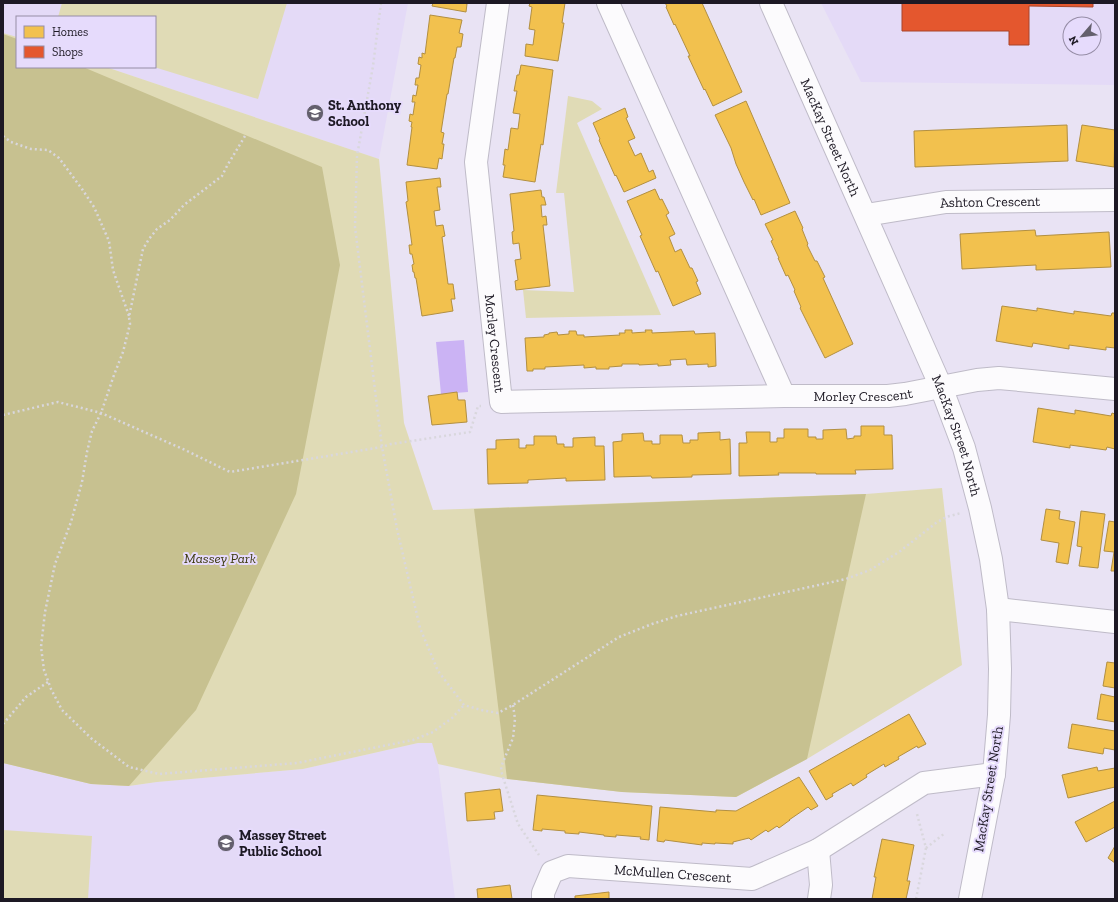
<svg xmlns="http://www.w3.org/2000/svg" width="1118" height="902" font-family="'Zilla Slab',serif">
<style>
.built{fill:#e4daf7;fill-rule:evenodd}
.green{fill:#e0dbb6}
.forest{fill:#c7c190}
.water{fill:#cbb3f4}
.homes{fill:#f2c14e;stroke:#b28f41}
.shops{fill:#e4572e;stroke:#a8442b}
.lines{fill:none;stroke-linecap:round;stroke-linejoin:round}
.minor-casing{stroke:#bfbbc8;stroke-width:24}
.path{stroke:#d9d7dd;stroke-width:2.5;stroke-dasharray:2 3;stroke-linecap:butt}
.minor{stroke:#fcfbfd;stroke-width:22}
.labels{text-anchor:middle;stroke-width:4;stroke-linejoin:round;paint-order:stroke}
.poi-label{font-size:14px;font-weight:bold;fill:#1d1924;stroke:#e6dbfc;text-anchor:start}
.street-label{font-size:14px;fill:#1d1924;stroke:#e6dbfc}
.park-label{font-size:14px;font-style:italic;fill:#3b380c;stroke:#e6dbfc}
</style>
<rect width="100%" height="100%" fill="#e9e3f4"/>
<g class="built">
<polygon points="4,3 408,3 379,159 106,67 155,67 155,17 17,17 17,37 3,33"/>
<path d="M821 3H1115V85L861 82ZM1070 24H1094V48H1070Z"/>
<polygon points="418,743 433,743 438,764 455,899 3,899 3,763 91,784 129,786 157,782 303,769"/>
</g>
<g class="green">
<polygon points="62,3 287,3 258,99 154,67 155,67 155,17 58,17"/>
<polygon points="3,33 17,37 17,67 106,67 379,159 404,423 433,510 866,494 942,488 962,665 807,759 736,797 622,792 507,779 438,764 432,743 418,743 303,769 157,782 129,786 91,784 3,763"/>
<polygon points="568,96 592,101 602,109 577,123 661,315 526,318 523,290 574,292 564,193 556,193"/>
<polygon points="3,830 92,836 88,899 3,899"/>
</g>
<g class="forest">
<polygon points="3,34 17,39 17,67 83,67 322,167 340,265 296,494 196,710 129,786 91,784 3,763"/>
<polygon points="866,494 807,759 736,797 622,792 507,779 474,509"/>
</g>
<polygon class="water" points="464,340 468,392 441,394 436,342"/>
<g class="homes">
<polygon points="433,3 464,3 467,4 466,12 432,6"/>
<polygon points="530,3 565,3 562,23 564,23 558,61 525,56 526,44 533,45 535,30 529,29 532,7 529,6"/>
<polygon points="665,3 702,3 742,92 713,106 705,89 704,90 688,56 690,56 675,24 674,25 666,7 667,6"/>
<polygon points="430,15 462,20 459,33 463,34 461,47 457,47 455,58 454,58 448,94 447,94 441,132 444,133 442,144 444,144 442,159 439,158 437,169 407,165 412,127 411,127 412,122 409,121 410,114 413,115 415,102 412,102 413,95 416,96 418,85 415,85 416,78 419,78 421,65 418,64 419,57 422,58 422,53 425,54"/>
<polygon points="521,65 553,70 543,145 541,144 535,182 503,177 505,165 503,165 505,149 508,150 511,128 518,129 520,114 513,113 517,91 514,91 517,75 519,75"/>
<polygon points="746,101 790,203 761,215 754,199 753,200 744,182 736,164 731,148 715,115"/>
<polygon points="625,108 628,117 626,118 635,138 628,141 635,156 641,153 649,172 653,170 656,178 624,192 616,175 615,176 599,140 600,139 593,123"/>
<polygon points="1067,125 1068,161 915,167 914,131"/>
<polygon points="1082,125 1115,130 1114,167 1076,161"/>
<polygon points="440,178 441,187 437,187 440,210 434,211 436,226 443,225 445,236 442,237 448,284 453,284 455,299 451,299 453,311 422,316 416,278 415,278 414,272 413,272 412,265 414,264 412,254 410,254 409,245 412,245 406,202 408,201 406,182"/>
<polygon points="655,189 660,200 662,199 669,213 666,215 675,234 669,237 675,252 681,249 690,268 692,268 698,281 696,282 701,294 673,306 658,271 656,272 640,236 642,235 627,201"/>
<polygon points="541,190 542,197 544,197 546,205 541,205 542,217 546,216 547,225 543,225 550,286 516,290 515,281 518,280 515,260 521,259 519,243 513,244 512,232 514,231 510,194"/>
<polygon points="795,211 803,228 802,229 808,244 807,245 815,261 817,261 825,277 823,278 853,344 825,358 800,308 801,307 794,291 795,290 788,275 786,276 778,258 779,258 771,241 773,240 765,224"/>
<polygon points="1035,230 1036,236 1109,232 1111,267 1036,270 1036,265 962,269 960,234"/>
<polygon points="1002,306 1037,311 1037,308 1074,314 1074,311 1111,316 1112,313 1115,313 1115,348 1106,347 1106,350 1069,345 1069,349 1033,343 1032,347 996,341"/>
<polygon points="625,330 632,330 632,333 646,332 645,330 652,330 652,333 694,331 695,334 715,333 716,366 708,367 708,364 687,365 686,359 670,360 671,365 658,366 658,364 639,365 639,364 622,364 622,366 609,367 609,369 596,369 596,367 584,368 584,365 545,367 545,369 533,369 533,371 527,371 525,338 544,337 544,335 549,334 549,333 557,332 558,335 569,334 569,331 576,331 577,335 584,335 584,337 620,335 619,333 625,333"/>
<polygon points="457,392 458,400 465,400 467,422 432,425 428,396"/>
<polygon points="1038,408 1075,414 1075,410 1111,416 1112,413 1115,414 1115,449 1107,447 1106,450 1070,445 1070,448 1033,442"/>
<polygon points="861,426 884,426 884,435 892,435 893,469 855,470 856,474 816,474 816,473 778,473 779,475 739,476 739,443 747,443 746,432 770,432 770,442 777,442 777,438 784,438 784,429 808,429 808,437 816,437 816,439 823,439 823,430 846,429 847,439 854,438 854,436 861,436"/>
<polygon points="720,432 720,440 730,439 731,474 692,475 692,477 652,478 651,476 614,477 613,442 622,441 622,434 643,433 644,441 652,441 652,444 660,444 660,435 682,435 683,443 690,443 690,440 698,440 698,433"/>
<polygon points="534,436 556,436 557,444 564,444 564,447 573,447 573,438 595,437 595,446 604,446 605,480 566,481 566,478 528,480 528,483 488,484 487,449 496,449 496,440 519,439 519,448 526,448 526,445 534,445"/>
<polygon points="1046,509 1060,511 1059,519 1075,522 1068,564 1056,562 1059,543 1041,540"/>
<polygon points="1081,511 1105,514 1098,568 1079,566 1082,547 1077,546"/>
<polygon points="1109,521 1115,522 1115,571 1111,571 1114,552 1104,551"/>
<polygon points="1107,662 1115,663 1115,688 1103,686"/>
<polygon points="1101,694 1115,697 1115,722 1097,719"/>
<polygon points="909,714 926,744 918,748 917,746 898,757 899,759 885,767 884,764 866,775 867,777 853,786 851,783 832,794 833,796 826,800 809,771"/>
<polygon points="1072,724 1115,731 1115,750 1104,748 1103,754 1068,748"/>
<polygon points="1097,767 1098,771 1115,768 1115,787 1068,798 1062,775"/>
<polygon points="799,777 818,806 811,810 808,807 789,820 790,820 779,828 777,826 768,832 766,830 751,840 749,838 733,842 733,844 715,843 715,844 702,843 702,845 665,840 664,842 657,841 660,807 716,812 716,810 736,811"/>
<polygon points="500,789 503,811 494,812 495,819 467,821 465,793"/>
<polygon points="537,795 652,806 649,840 640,839 641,837 616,835 616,837 604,836 604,835 579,832 579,834 565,833 565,831 542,829 542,831 533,830"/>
<polygon points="1115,801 1115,827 1086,842 1075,822"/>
<polygon points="882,839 914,845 907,881 910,881 906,899 872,899 876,877 874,877"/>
<polygon points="1115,846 1115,863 1108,858"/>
<polygon points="510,885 512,899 478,899 477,889"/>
<polygon points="609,892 609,899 575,899 575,896"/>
</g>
<polygon class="shops" points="902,3 1093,3 1093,7 1029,6 1029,45 1009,45 1009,31 902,31"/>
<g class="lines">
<defs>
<g id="minor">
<path id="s1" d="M498 3 476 162 501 402 784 396H888L905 394 977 380 999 378 1115 389"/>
<polyline points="608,3 784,396"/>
<path id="s2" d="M771 3 941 387 964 448 980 508 991 559 998 609 1000 669 999 715 994 774 970 899"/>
<path id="s3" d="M866 215 946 202 1115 200"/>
<polyline points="998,609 1115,622"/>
<polyline points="818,850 821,885 819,899"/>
<path id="s4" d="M543 899V893L552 872 568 866 752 879 818 850 924 783 994 774"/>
</g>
</defs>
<use href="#minor" class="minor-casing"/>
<g class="path">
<polyline points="381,3 373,66 357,156 355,227 382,447 397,529 420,628 438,671 464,705 481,710 498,713 513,705 619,637 652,624 677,616 846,579 870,570 899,552 936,523 946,517 961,513"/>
<polyline points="3,8 5,3"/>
<polyline points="3,136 11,142 31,149 48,150 59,158 82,189 94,207 109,241 113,270 129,316"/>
<polyline points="245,136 227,166 222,176 184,205 170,220 157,229 149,239 143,249 129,317 130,324 123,352 114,375 101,413 92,431 87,452 82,482 71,522 55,564 45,612 41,647 44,670 51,689 62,710 92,739 129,767 159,774 297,763 413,740 433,732 452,718 464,705"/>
<polyline points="3,415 58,402 101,413 183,449 230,472 382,447 391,444 470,432 478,406 481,406"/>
<polyline points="513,705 515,719 513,738 501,767 502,774 518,824 539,855"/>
<polyline points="3,724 26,697 48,682"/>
<polyline points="926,848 945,833"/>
<polyline points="916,899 926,848 917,814"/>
</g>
<use href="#minor" class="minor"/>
</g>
<defs>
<symbol id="school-disc" viewBox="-11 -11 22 22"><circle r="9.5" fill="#64606d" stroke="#e6dbfc"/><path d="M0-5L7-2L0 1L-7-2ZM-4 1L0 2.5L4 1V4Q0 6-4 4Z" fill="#fff"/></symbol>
</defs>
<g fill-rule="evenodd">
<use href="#school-disc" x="305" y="103" width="20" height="20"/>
<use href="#school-disc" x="216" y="833" width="20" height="20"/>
</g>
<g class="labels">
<g class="poi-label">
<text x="328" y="110">St. Anthony<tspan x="328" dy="16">School</tspan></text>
<text x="239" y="840">Massey Street<tspan x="239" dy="16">Public School</tspan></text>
</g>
<g class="street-label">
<text dy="5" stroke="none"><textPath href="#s2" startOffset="147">MacKay Street North</textPath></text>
<text dy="5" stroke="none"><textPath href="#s3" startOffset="125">Ashton Crescent</textPath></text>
<text dy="5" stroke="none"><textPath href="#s1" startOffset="343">Morley Crescent</textPath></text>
<text dy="5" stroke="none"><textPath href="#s1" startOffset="764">Morley Crescent</textPath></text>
<text dy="5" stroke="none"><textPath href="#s2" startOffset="471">MacKay Street North</textPath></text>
<text transform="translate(988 789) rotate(-81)" y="5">MacKay Street North</text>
<text dy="5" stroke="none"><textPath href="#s4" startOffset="151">McMullen Crescent</textPath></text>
</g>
<g class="park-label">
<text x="220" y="563">Massey Park</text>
</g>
</g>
<rect width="1118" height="902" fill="none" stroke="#1d1924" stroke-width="8"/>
<rect x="16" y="16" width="140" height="52" fill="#e6dbfc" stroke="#968da6"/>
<rect x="24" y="26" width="20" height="12" fill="#f2c14e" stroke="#968da6"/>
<text x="52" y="36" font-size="12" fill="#1d1924">Homes</text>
<rect x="24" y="46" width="20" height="12" fill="#e4572e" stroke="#968da6"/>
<text x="52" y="56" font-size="12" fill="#1d1924">Shops</text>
<g transform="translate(1082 36) rotate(242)"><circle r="19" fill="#e6dbfc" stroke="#968da6"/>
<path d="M0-3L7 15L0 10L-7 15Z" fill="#64606d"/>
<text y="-6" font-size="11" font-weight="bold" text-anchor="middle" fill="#1d1924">N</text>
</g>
</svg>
